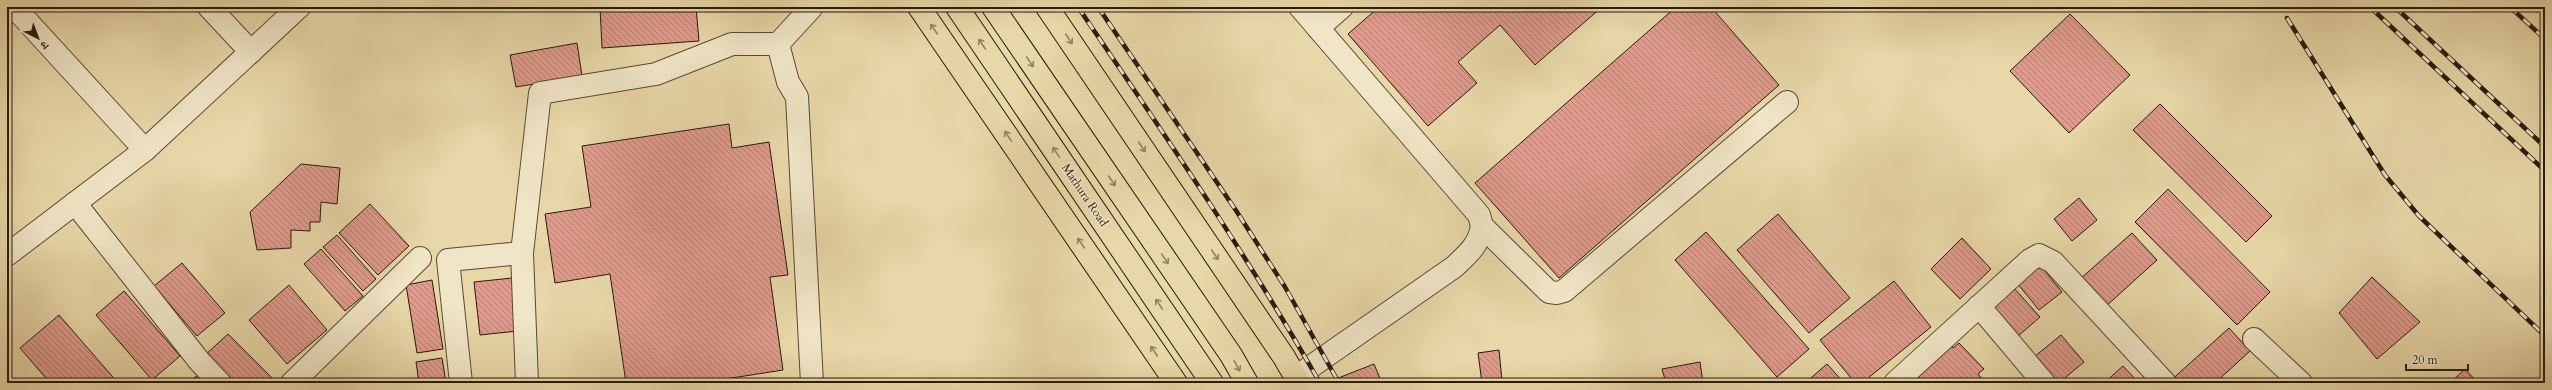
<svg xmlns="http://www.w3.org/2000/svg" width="2552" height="390" font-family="Cardo,'Noto Serif Devanagari',serif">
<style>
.building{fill:url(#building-back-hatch);stroke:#271b0d}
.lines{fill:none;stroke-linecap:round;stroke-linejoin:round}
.minor-casing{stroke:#574a34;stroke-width:24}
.major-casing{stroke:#271b0d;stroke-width:24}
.highway-casing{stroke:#271b0d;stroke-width:24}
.minor{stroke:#f0e5c6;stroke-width:22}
.major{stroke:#e8d7a8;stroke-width:22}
.highway{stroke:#e8d7a8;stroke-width:22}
.rail-casing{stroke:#271b0d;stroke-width:4.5}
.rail{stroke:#f0e5c6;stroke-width:3;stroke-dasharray:9;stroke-linecap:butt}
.oneway{stroke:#918262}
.labels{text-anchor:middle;stroke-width:3;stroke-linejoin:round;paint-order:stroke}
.street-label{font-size:12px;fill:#271b0d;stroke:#f0e5c6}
</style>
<defs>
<pattern id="building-back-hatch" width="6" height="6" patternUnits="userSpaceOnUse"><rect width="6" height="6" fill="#e19a8b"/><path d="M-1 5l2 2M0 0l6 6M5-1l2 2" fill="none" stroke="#b67d70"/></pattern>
</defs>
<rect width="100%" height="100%" fill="#e8d7a8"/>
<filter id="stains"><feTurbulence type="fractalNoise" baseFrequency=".005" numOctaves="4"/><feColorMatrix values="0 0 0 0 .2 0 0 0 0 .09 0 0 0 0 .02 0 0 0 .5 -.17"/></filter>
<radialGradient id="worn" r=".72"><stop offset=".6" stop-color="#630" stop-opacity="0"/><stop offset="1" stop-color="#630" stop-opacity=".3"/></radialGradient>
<g class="building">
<polygon points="600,7 696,7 699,41 602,48"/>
<polygon points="1379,7 1602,7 1535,65 1500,25 1458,62 1477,83 1428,126 1348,34"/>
<polygon points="1676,7 1711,7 1779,85 1559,278 1475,183"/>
<polygon points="2070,14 2130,75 2069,133 2010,71"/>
<polygon points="577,43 582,76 516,87 510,55"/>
<polygon points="2160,104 2272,216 2246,242 2133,130"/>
<polygon points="729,124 732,148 769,142 788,275 770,277 783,370 700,383 626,383 610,274 555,283 545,214 591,207 582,146"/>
<polygon points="301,164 340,168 337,204 321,202 320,222 310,222 310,231 291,230 291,248 257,250 250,212"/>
<polygon points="2168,189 2270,292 2237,325 2135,222"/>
<polygon points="2079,198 2097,220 2072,241 2054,219"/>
<polygon points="370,204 409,246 378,275 339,233"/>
<polygon points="1778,214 1850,298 1809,333 1737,250"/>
<polygon points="1706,232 1809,349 1777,377 1675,260"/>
<polygon points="2132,233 2157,260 2104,308 2079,280"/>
<polygon points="337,235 376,279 363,291 323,247"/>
<polygon points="1962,238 1991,269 1960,299 1931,269"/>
<polygon points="321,249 363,296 345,311 304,264"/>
<polygon points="182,263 225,313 197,336 154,286"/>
<polygon points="2040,265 2062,292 2039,310 2017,283"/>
<polygon points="2372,277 2420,322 2377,359 2339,313"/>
<polygon points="512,278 518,331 480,335 474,282"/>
<polygon points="432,280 443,349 417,353 406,285"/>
<polygon points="1894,281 1931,327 1862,383 1855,383 1820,340"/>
<polygon points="289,285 327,330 287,364 249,320"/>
<polygon points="2014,288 2040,317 2017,337 1992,308"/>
<polygon points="124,291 180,356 152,380 96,315"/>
<polygon points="59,315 118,383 50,383 20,348"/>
<polygon points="2229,328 2250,351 2215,383 2168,383"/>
<polygon points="228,334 277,383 231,383 204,356"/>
<polygon points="2061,335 2084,362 2059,383 2046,383 2028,362"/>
<polygon points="1949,342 1953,348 1959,343 1984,369 1978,374 1986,383 1918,383 1912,376"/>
<polygon points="1499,350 1502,381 1482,383 1478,353"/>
<polygon points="442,358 446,383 419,383 416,362"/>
<polygon points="1700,362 1703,383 1666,383 1662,369"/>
<polygon points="1374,364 1382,383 1329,383 1328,382"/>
<polygon points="1827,364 1844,383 1805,383"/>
<polygon points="2123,366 2137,381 2134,383 2104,383"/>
<polygon points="2465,369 2478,383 2450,383"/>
<polygon points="200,373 209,383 188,383"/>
</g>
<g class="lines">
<defs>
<g id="minor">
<polyline points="14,7 145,150"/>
<polyline points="209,7 251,52"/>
<polyline points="1300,7 1479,215 1482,226 1549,292 1557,293 1564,291 1787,102"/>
<polyline points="1318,28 1342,7"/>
<polyline points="778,44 812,7"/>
<polyline points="75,203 200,362 220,383"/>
<polyline points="7,255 145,150 299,7"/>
<polyline points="1979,306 2044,383"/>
<polyline points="2254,339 2301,383"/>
<path d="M1296 377 1454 267C1468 254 1479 245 1482 226"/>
<polyline points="292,383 420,258"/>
<polyline points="461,383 448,260 522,253"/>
<polyline points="527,383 522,253 540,93 656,74 732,44 778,44 788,82 797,97 812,383"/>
<polyline points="1895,383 2030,260 2039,255 2053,262 2165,383"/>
</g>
<g id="major">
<polyline points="919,7 1176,383"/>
<polyline points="1047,7 1284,357 1299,383"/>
</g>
<g id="highway">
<polyline points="957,7 1212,383"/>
<polyline points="993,7 1231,355 1247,383"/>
</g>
</defs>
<use href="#minor" class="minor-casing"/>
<use href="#major" class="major-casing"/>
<use href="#highway" class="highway-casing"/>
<use href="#minor" class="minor"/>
<use href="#major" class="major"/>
<use href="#highway" class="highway"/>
<defs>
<g id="rail">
<path d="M1078 7C1162 131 1246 253 1320 383"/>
<polyline points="1098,7 1237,212 1285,287 1339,383"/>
<polyline points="2370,7 2545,171"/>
<polyline points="2395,7 2545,147"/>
<polyline points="2510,7 2545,39"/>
<polyline points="2287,18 2385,175 2419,216 2545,336"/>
</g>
</defs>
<use href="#rail" class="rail-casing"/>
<use href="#rail" class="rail"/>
</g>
<defs><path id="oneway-shaft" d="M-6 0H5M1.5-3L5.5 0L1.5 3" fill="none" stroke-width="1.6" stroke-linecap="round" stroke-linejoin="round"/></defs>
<g class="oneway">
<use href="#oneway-shaft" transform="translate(934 29) rotate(-124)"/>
<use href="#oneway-shaft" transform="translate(1069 39) rotate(56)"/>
<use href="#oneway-shaft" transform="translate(982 44) rotate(-124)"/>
<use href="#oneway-shaft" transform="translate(1030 62) rotate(56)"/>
<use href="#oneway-shaft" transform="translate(1008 136) rotate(-124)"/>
<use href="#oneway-shaft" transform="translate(1142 147) rotate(56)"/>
<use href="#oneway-shaft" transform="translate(1056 152) rotate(-124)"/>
<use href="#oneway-shaft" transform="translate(1112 181) rotate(56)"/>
<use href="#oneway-shaft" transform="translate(1081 243) rotate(-125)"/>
<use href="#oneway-shaft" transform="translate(1215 255) rotate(56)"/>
<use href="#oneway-shaft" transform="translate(1165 259) rotate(56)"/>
<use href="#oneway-shaft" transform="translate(1159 304) rotate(-124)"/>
<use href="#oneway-shaft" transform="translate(1154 351) rotate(-124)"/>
<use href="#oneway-shaft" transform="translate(1237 366) rotate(61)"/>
</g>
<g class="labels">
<g class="street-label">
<text transform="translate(1085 195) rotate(56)" y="4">Mathura Road</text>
</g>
</g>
<rect width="2552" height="390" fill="none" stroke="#e8d7a8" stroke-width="24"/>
<rect x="8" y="8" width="2536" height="374" fill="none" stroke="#271b0d" stroke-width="2"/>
<rect x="12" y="12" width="2528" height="366" fill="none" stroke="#271b0d"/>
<g transform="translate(38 38) rotate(138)" stroke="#f0e5c6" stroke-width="3" paint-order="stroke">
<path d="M0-3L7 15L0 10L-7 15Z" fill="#271b0d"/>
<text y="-6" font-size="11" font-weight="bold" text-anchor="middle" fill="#271b0d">उ</text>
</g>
<path d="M2406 364v6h62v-6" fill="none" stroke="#271b0d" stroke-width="2"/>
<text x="2412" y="364" font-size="12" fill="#271b0d" stroke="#f0e5c6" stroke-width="3" paint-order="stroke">20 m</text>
<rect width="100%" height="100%" filter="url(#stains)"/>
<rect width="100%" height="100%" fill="url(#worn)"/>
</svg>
